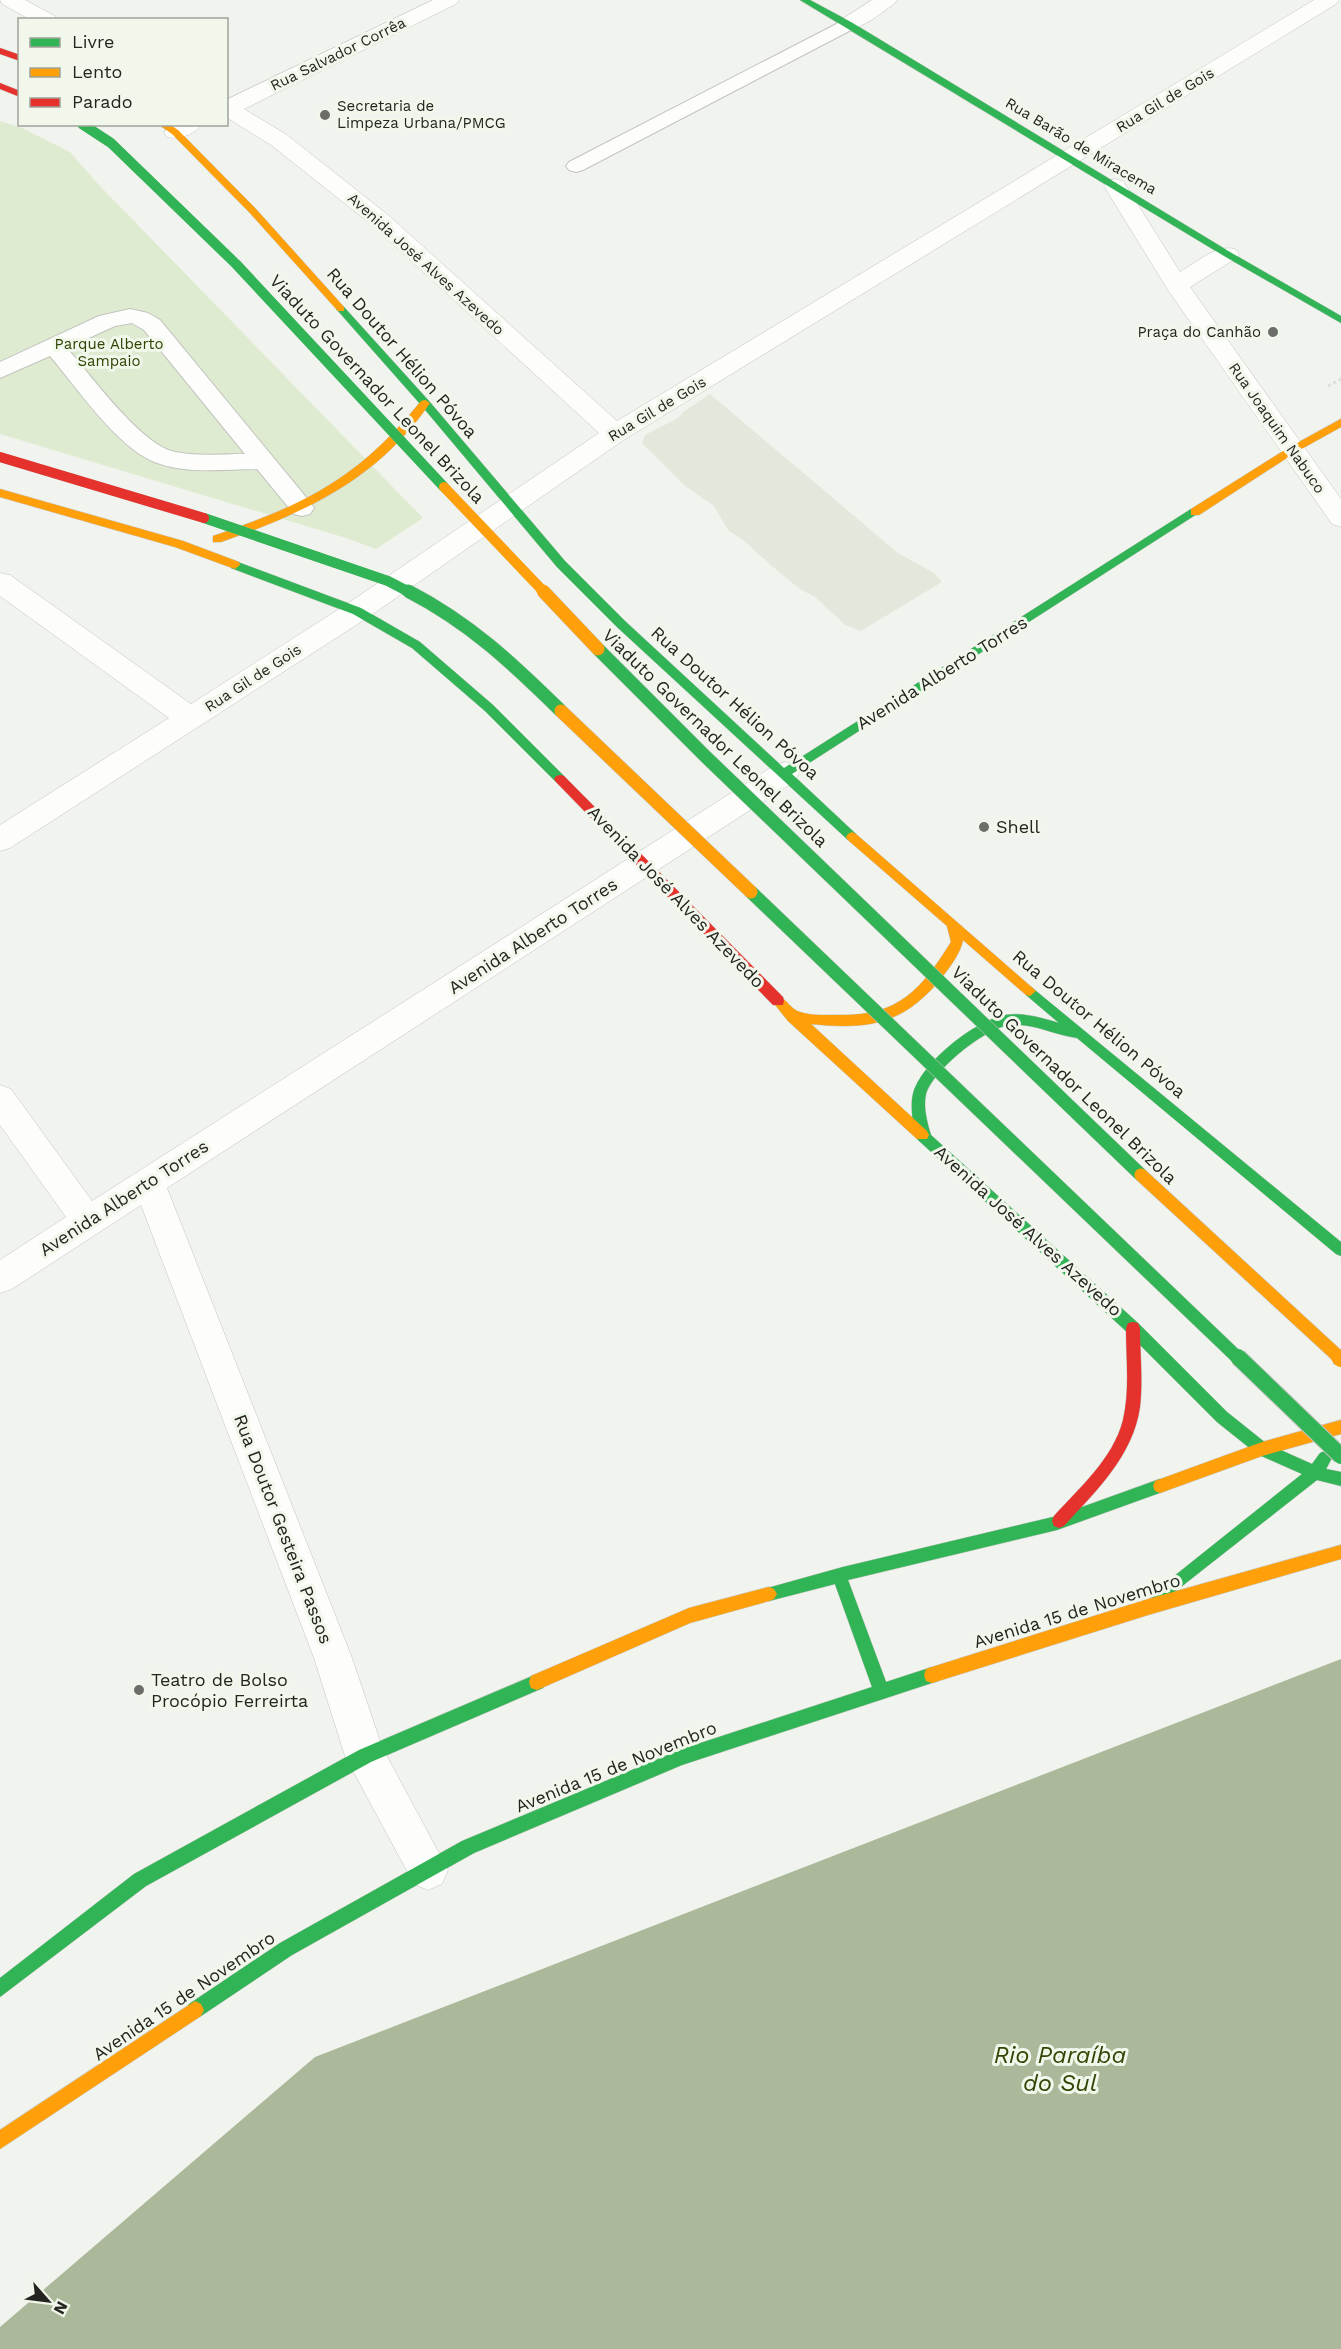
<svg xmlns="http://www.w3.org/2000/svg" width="1341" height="2349" font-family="'Work Sans',sans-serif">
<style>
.built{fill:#e2e8db}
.green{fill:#dfebd1}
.water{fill:#abb89a}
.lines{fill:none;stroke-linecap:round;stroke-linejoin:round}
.lane-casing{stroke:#c2c4bf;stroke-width:2}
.street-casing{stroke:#c2c4bf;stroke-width:1}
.fast-casing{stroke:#c2c4bf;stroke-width:1}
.slow-casing{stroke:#c2c4bf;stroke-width:1}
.jam-casing{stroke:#c2c4bf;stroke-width:1}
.path{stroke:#dedfdd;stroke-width:3;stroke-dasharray:3 3;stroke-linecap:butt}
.lane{fill:#fdfdfc;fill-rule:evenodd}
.street{fill:#fdfdfc;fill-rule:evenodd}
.fast{fill:#30b455;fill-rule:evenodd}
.slow{fill:#ff9f0a;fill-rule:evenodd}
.jam{fill:#e5322d;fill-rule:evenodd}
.fast-bridge-far2-casing{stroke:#c2c4bf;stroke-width:10;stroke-linecap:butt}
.fast-bridge-far1-casing{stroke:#c2c4bf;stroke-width:14;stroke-linecap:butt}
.fast-bridge-casing{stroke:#c2c4bf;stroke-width:18;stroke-linecap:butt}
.slow-bridge-far2-casing{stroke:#c2c4bf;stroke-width:10;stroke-linecap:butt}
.slow-bridge-far1-casing{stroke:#c2c4bf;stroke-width:14;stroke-linecap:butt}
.slow-bridge-casing{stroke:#c2c4bf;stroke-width:18;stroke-linecap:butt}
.jam-bridge-casing{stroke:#c2c4bf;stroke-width:10;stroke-linecap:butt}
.fast-bridge-far2{stroke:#30b455;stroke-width:10}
.fast-bridge-far1{stroke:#30b455;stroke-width:13}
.fast-bridge{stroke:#30b455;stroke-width:16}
.slow-bridge-far2{stroke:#ff9f0a;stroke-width:10}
.slow-bridge-far1{stroke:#ff9f0a;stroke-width:13}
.slow-bridge{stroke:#ff9f0a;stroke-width:16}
.jam-bridge{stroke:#e5322d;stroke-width:10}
.poi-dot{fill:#6c6d69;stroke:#f1f7eb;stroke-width:2}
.labels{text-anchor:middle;stroke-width:6;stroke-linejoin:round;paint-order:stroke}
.far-street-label{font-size:15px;fill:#242521;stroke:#f1f7eb}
.far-poi-label{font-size:15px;fill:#242521;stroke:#f1f7eb;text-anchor:start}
.far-park-label{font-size:15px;fill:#2f4302;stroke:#f1f7eb}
.street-label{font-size:18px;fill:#242521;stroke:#f1f7eb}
.poi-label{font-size:18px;fill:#242521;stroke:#f1f7eb;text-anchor:start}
.near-water-label{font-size:24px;font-style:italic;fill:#314605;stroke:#f1f7eb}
</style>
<rect width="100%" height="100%" fill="#f1f4ee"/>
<polygon class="built" points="710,394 898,553 934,573 942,582 861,631 845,625 815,597 800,589 773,567 743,540 728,530 714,506 684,485 642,443 645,435 678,418 683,412"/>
<polygon class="green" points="0,121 22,128 70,152 99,185 423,518 376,549 346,538 0,434"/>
<polygon class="water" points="1341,1659 1341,2349 0,2349 0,2327 315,2057"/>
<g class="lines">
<defs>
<g id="lane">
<polygon points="848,18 855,20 858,24 855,28 583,170 576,172 569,170 566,166 569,162"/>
<path d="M130 309 148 313 160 320 310 502 314 508 310 514 302 516 294 514 257 469C223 469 185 475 152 461 116 445 76 387 50 356L0 378V362L99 316ZM132 323 144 330 245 454C221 454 194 457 171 451 138 440 91 376 67 348L115 326Z"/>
</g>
<g id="street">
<polygon points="0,0 25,0 55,16 58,20 31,20 2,4"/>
<polygon points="433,0 459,0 456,4 244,109 287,135 388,215 617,421 1314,0 1339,0 1336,4 622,441 367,618 10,848 0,851 0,825 169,718 0,596 0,573 10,575 191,704 347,604 599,433 372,225 271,145 226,117 226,100"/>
<path d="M872 0H897L894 4C879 14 859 33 841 28L837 24 841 20Z"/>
<path d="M173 124H202C194 135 179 140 167 137L164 132Z"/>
<path d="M1115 179 1123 181 1180 272C1196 263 1216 244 1235 249L1239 254 1235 259 1190 287 1341 499V527L1332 524 1168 290 1104 186 1107 181Z"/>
<polygon points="785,762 795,765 799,773 795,781 167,1188 352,1658 382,1747 448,1870 442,1884 428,1890 414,1884 345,1756 314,1658 141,1205 12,1289 0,1293 0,1260 66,1217 0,1125 0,1085 11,1089 92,1201 775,765"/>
</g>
<g id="fast">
<polygon points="800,0 810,0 851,22 1230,252 1341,316 1341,323 1224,256"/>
<polygon points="341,306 344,307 429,401 565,561 625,621 784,768 1191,509 1199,509 1200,512 792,774 856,834 858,837 856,840 848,840 617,627 557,567 421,405 338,311 336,309"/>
<polygon points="235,561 361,608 420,642 493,705 564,776 566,779 564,782 556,782 485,711 412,648 353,614 231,568 231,562"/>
<path d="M1030 986 1341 1242V1256L1336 1254 1077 1038C1054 1035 1034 1023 1010 1025 985 1028 933 1070 926 1094 923 1107 927 1122 931 1135L1138 1323 1227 1412 1267 1444 1312 1464 1320 1453 1325 1451 1330 1453 1332 1458 1326 1469 1341 1472V1486L1317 1480 1158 1605 1153 1603 1150 1598 1153 1593 1302 1474 1257 1454 1217 1422 1128 1333 917 1139C913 1130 910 1105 913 1094 921 1063 974 1021 1005 1015 1023 1012 1042 1018 1059 1023L1026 995 1024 991Z"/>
<polygon points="1160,1479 1165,1481 1167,1486 1165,1491 1057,1530 848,1580 886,1682 932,1667 938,1669 940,1675 938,1681 682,1765 474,1853 292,1955 201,2016 195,2019 189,2016 186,2010 189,2004 280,1943 462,1841 682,1749 872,1687 835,1584 769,1601 764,1599 761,1594 764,1589 843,1567 1057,1516"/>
<polygon points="537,1674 543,1676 545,1682 543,1688 371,1762 146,1886 0,1997 0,1978 134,1874 359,1750"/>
</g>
<g id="slow">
<polygon points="158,124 169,124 178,130 255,208 344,307 344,311 338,311 249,212 172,134"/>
<path d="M425 400 430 403C377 480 306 512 221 542H213V536C306 504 358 479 421 401Z"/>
<polygon points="1341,419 1341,427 1296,452 1199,515 1191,515 1191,509 1288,448"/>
<polygon points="0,489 183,541 239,562 240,565 235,569 175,547 0,497"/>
<path d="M852 832 856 834 1036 991 1030 996 1026 995 963 940C961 952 950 967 943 976 905 1024 870 1030 811 1024L927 1131 929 1135 927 1139H917L788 1021 772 1001 778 996C787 999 791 1010 800 1012 811 1016 826 1015 837 1015 898 1017 921 990 951 942L947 926 848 840 846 837 848 834Z"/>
<polygon points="1341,1420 1341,1434 1262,1456 1160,1493 1155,1491 1153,1486 1155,1481 1262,1442"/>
<polygon points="1341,1545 1341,1559 1148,1615 932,1683 926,1681 924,1675 926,1669 932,1667 1148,1599"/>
<polygon points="769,1587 774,1589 777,1594 774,1599 769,1601 690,1623 537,1690 531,1688 529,1682 531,1676 689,1608"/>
<polygon points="195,2001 201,2004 204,2010 201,2016 0,2149 0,2130"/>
</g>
<g id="jam">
<polygon points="0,48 20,55 20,61 0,54"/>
<polygon points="0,83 20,91 20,97 0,89"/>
<polygon points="560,775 564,776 783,997 784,1001 783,1005 773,1005 556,782 554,779 556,776"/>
<path d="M1133 1322 1138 1323 1140 1328C1140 1354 1143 1381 1140 1407 1133 1456 1096 1491 1064 1526L1059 1528 1054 1526 1052 1521 1054 1516C1080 1487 1113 1459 1123 1420 1130 1390 1126 1358 1126 1328L1128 1323Z"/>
</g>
</defs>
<use href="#lane" class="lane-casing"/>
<use href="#street" class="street-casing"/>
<use href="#fast" class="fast-casing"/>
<use href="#slow" class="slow-casing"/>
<use href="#jam" class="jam-casing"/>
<polyline class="path" points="1328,386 1341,379"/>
<use href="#lane" class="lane"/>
<use href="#street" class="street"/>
<use href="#fast" class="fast"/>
<use href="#slow" class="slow"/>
<use href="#jam" class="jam"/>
<defs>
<g id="fast-bridge-far2">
<polyline points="82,124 111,143 236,264 444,487"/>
<polyline points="204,518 388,581 411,593"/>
</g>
<g id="fast-bridge-far1">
<path d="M408 591C470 623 512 663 561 711"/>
<polyline points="598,649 705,756 1141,1175"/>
<polyline points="751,892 1239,1359"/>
</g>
<polyline id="fast-bridge" points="1238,1357 1341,1456"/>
<polyline id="slow-bridge-far2" points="444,487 545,593"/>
<g id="slow-bridge-far1">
<polyline points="543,591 598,649"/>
<polyline points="561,711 751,892"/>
<polyline points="1141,1175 1341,1359"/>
</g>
<polyline id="slow-bridge" points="1339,1357 1341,1359"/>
<polyline id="jam-bridge" points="0,457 204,518"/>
</defs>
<use href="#fast-bridge-far2" class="fast-bridge-far2-casing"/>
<use href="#fast-bridge-far1" class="fast-bridge-far1-casing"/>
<use href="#fast-bridge" class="fast-bridge-casing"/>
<use href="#slow-bridge-far2" class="slow-bridge-far2-casing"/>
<use href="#slow-bridge-far1" class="slow-bridge-far1-casing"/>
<use href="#slow-bridge" class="slow-bridge-casing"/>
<use href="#jam-bridge" class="jam-bridge-casing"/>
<use href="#fast-bridge-far2" class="fast-bridge-far2"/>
<use href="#fast-bridge-far1" class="fast-bridge-far1"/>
<use href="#fast-bridge" class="fast-bridge"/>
<use href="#slow-bridge-far2" class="slow-bridge-far2"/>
<use href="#slow-bridge-far1" class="slow-bridge-far1"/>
<use href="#slow-bridge" class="slow-bridge"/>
<use href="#jam-bridge" class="jam-bridge"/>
</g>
<g class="poi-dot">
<circle cx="325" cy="115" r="6"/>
<circle cx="1273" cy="332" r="6"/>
<circle cx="984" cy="827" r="6"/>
<circle cx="139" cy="1690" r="6"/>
</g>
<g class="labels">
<g class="far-street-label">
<text transform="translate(338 54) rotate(-26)" y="5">Rua Salvador Corrêa</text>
<text transform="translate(1165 100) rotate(-31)" y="5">Rua Gil de Gois</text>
<text transform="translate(1081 146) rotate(31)" y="5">Rua Barão de Miracema</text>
<text transform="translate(426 264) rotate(42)" y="5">Avenida José Alves Azevedo</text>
<text transform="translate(657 409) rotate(-31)" y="5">Rua Gil de Gois</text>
<text transform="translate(1277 428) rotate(55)" y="5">Rua Joaquim Nabuco</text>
<text transform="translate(253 678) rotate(-33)" y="5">Rua Gil de Gois</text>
</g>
<g class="far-poi-label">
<text x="337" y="111">Secretaria de<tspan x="337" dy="17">Limpeza Urbana/PMCG</tspan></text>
<text x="1261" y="337" text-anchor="end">Praça do Canhão</text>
</g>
<g class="far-park-label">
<text x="109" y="349">Parque Alberto<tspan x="109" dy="17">Sampaio</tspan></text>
</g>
<g class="street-label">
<text transform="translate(402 353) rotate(49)" y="6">Rua Doutor Hélion Póvoa</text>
<text transform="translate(377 389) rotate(47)" y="6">Viaduto Governador Leonel Brizola</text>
<text transform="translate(942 673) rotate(-32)" y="6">Avenida Alberto Torres</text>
<text transform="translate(735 703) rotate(42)" y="6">Rua Doutor Hélion Póvoa</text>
<text transform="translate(715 738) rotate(44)" y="6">Viaduto Governador Leonel Brizola</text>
<text transform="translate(676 897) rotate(46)" y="6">Avenida José Alves Azevedo</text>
<text transform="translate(533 936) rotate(-33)" y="6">Avenida Alberto Torres</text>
<text transform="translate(1099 1024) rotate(40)" y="6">Rua Doutor Hélion Póvoa</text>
<text transform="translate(1064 1075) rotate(44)" y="6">Viaduto Governador Leonel Brizola</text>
<text transform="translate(124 1198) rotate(-33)" y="6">Avenida Alberto Torres</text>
<text transform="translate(1028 1231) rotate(42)" y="6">Avenida José Alves Azevedo</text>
<text transform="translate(283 1529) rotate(69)" y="6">Rua Doutor Gesteira Passos</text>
<text transform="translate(1077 1611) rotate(-17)" y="6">Avenida 15 de Novembro</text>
<text transform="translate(616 1767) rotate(-22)" y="6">Avenida 15 de Novembro</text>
<text transform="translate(184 1996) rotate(-34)" y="6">Avenida 15 de Novembro</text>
</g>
<g class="poi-label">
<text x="996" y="833">Shell</text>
<text x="151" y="1686">Teatro de Bolso<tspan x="151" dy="21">Procópio Ferreirta</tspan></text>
</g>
<g class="near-water-label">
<text x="1060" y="2063">Rio Paraíba<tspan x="1060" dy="28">do Sul</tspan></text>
</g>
</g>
<rect x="18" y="18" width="210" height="108" fill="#f1f7eb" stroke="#9fa39a" stroke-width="1.5"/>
<rect x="30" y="38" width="30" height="9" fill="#30b455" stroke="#9fa39a" stroke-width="1.5"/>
<text x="72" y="48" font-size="18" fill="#242521">Livre</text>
<rect x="30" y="68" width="30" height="9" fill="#ff9f0a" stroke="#9fa39a" stroke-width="1.5"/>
<text x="72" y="78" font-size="18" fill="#242521">Lento</text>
<rect x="30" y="98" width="30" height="9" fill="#e5322d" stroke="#9fa39a" stroke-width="1.5"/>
<text x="72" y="108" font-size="18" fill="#242521">Parado</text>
<g transform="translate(48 2301) rotate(118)" stroke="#f1f7eb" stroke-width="4.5" paint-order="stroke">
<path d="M0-4.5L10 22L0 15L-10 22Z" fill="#242521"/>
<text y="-9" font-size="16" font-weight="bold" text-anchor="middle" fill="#242521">N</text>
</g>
</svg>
